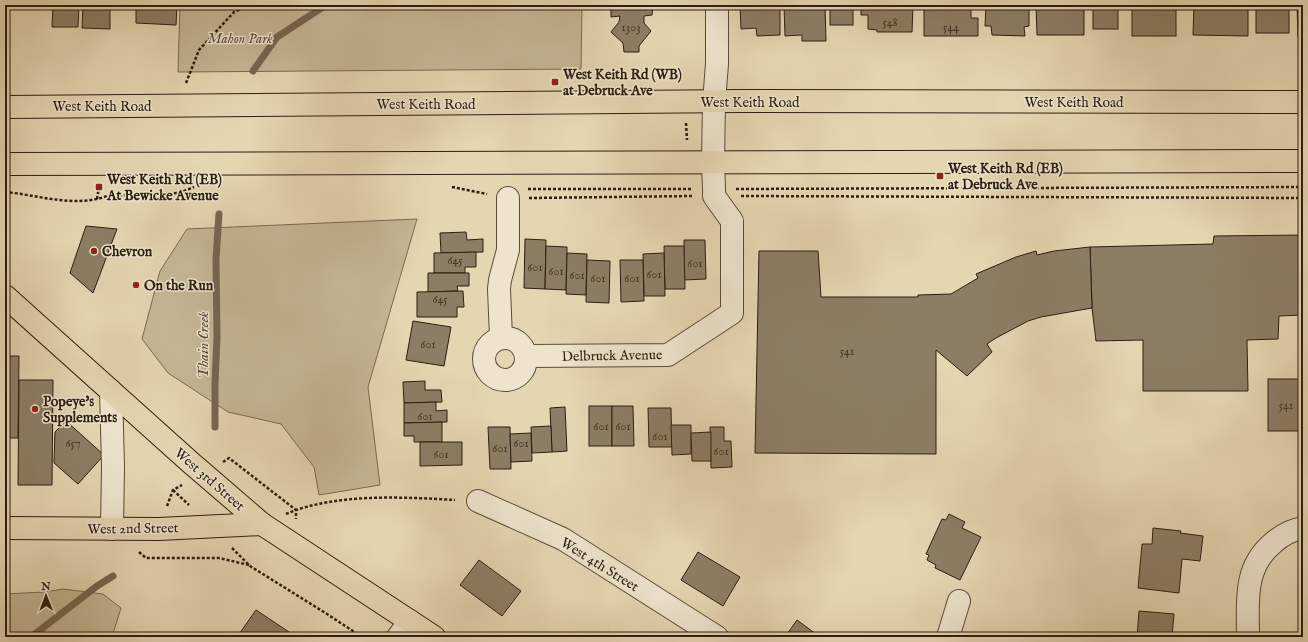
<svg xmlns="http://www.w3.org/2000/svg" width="1308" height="642" font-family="'IM FELL English',serif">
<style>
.green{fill:#c5b796;stroke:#786a53}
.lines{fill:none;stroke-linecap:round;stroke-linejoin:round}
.stream{stroke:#756750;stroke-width:7}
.building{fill:#8c7e64;stroke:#2b1e10}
.minor-casing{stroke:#5a4c38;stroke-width:24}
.major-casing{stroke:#2b1e10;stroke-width:24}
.path{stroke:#2b1e10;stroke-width:2.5;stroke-dasharray:3 2;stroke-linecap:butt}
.minor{stroke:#eee4cd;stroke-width:22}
.major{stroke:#e5d6b2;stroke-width:22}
.poi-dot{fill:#8f2418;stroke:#eee4cd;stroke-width:1.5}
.labels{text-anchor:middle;stroke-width:3;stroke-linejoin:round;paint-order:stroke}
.number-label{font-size:12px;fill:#433625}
.park-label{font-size:14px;font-style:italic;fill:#594c38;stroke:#eee4cd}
.poi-label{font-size:14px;font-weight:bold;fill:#2b1e10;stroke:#eee4cd;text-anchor:start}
.street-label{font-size:14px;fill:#2b1e10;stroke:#eee4cd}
.water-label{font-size:15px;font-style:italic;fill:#564835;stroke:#eee4cd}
</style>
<rect width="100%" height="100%" fill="#e5d6b2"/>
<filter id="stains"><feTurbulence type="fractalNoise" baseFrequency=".005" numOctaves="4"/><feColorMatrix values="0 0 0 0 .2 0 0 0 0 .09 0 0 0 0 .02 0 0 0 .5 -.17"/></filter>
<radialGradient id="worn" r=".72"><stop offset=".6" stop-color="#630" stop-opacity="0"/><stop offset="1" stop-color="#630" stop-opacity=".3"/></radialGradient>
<g class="green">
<polygon points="180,5 582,5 581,69 178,72"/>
<polygon points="417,219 368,387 380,485 319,495 314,467 281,424 228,412 168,373 142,339 160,271 187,229"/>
<polygon points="63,589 103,594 121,608 112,637 5,637 5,594 45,592"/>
</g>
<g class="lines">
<g class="stream">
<polyline points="253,71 277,37 326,5"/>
<polyline points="215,427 215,384 217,337 216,259 219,214"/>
<polyline points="31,637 97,586 113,576"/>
</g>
</g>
<g class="building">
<polygon points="5,5 41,5 41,8 5,7"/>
<polygon points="53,5 79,5 78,27 52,27"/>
<polygon points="83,5 110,5 110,29 82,28"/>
<polygon points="136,5 177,5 176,25 136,23"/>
<polygon points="611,5 653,5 652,15 644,16 644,23 651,31 639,46 639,52 624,52 623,43 611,32 619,22 620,16 611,17"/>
<polygon points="740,5 780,5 780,35 757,36 756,28 741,29"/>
<polygon points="784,5 825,5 826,41 802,41 802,35 785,36"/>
<rect x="830" y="5" width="23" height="20"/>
<polygon points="861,5 913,5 912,32 877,32 877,30 868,29 868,15 861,15"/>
<polygon points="924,5 971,5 971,18 978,18 978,36 924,36"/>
<polygon points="986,5 1029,5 1029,26 1024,27 1025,36 992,35 991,26 985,26"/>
<polygon points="1036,5 1084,5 1084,35 1037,35"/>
<rect x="1093" y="5" width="25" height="24"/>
<rect x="1132" y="5" width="44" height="31"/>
<polygon points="1194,5 1248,5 1248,36 1193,35"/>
<rect x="1256" y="5" width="33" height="28"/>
<polygon points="1297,5 1303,5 1303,36 1298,37"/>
<polygon points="86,226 117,229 93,293 70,273"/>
<polygon points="466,232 467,240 483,239 483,252 441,253 440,233"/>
<polygon points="1303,235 1303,315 1279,316 1278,339 1247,340 1248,391 1143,391 1143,340 1096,341 1092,308 1090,247 1213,244 1214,236"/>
<polygon points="525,239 546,240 545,289 524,288"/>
<polygon points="684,240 705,240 706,279 684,280"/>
<polygon points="546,246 567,247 566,290 545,289"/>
<polygon points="664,246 684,246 685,289 665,289"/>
<polygon points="1090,247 1092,308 1041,317 1028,321 996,338 987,344 992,352 967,376 936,350 936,454 755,453 759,251 818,251 821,297 918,297 918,295 951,294 978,278 976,274 1016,257 1036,251 1037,255 1054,251"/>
<polygon points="476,252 476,267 465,267 465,273 434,273 434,253"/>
<polygon points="567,253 587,254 586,295 566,294"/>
<polygon points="664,253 665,296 644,296 643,254"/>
<polygon points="587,260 610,261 609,303 586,302"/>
<polygon points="620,260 643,260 644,301 621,302"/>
<polygon points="428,273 469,273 469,286 457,286 458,291 428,292"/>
<polygon points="463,291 464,307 457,307 457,317 417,317 417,292"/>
<polygon points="413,321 451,327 444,366 406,360"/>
<polygon points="5,356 19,356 18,438 5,438"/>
<rect x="1268" y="379" width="35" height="52"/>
<polygon points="19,380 53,380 52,485 18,485"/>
<polygon points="425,381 425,390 441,390 442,402 404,403 403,382"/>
<polygon points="436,402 436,411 447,410 447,422 404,423 404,403"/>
<rect x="589" y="406" width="23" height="40"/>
<polygon points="612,406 633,406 634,446 612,446"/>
<polygon points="565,407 567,451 552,452 550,408"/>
<polygon points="648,408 671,408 672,447 649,447"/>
<polygon points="66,421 104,455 78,484 54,463 55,432"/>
<polygon points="442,422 442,442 414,442 414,436 404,436 404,423"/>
<polygon points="671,425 691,425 691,454 672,455"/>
<polygon points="551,426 552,452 532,453 531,427"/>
<polygon points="488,427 510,427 511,469 490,469"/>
<polygon points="710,427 724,427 724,441 731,441 732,467 711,468"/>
<polygon points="711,432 711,461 692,461 691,433"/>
<polygon points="531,433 532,461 511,462 510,434"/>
<polygon points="420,442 462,442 462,465 420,466"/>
<polygon points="949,514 965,522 962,528 981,537 960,580 935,568 936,565 927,560 929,555 926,554 942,519 946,520"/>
<polygon points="1153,528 1181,531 1180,533 1203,536 1200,561 1182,559 1179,593 1138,588 1142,544 1152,544"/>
<polygon points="698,552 740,577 723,606 681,580"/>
<polygon points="479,560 521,591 502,616 460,585"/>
<polygon points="256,610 292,634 290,637 237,637"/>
<polygon points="1139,611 1174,614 1172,637 1137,637"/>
<polygon points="797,620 820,637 785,637"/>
<polygon points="608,632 617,637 605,637"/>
</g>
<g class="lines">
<defs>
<g id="minor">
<circle cx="505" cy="359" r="21"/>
<polyline points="501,338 499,289 500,280 508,250 508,198"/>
<polyline points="527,356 668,355 732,313 732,221 714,196 714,189 713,162 714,102 717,64 717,5"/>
<polyline points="111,391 113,466 112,529"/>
<polyline points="478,501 563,539 717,637"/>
<polyline points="398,637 410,621"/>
<polyline points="948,637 959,601"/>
<path d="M1248 637C1248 602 1243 568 1273 543 1282 535 1291 530 1303 528"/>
</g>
<g id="major">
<polyline points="5,107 740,101 1303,102"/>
<polyline points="5,164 1303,161"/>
<polyline points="5,296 190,462 262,524 434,637"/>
<polyline points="5,528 159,529 262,524"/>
</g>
</defs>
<use href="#minor" class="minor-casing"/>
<use href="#major" class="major-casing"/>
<g class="path">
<polyline points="186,83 199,50 234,12 250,5"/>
<polyline points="686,123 687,140"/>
<polyline points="452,187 487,194"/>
<polyline points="528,189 693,189"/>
<polyline points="736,189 1303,187"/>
<path d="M5 192C38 195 75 208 107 196L179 193 194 187"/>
<polyline points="741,196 1303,198"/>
<polyline points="529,198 692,196"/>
<polyline points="97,199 99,187"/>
<polyline points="223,462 229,458 296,510 296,519"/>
<polyline points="173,490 189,505"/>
<polyline points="167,506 173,490 182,485"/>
<path d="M286 514C335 493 403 497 455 500"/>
<polyline points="232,548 250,566 327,614 362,637"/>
<polyline points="139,552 146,558 219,558 249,565"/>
</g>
<use href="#minor" class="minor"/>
<use href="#major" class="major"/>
</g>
<g class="poi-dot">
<rect x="551" y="78" width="8" height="8" rx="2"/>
<rect x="936" y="172" width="8" height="8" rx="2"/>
<rect x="95" y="183" width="8" height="8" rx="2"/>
<circle cx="94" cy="251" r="4"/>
<circle cx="136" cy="285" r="4"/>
<circle cx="35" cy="409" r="4"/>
</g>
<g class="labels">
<g class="number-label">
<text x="890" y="26">548</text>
<text x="631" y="31">1303</text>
<text x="951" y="31">544</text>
<text x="455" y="264">645</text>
<text x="695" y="267">601</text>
<text x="535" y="271">601</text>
<text x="556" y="275">601</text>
<text x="654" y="278">601</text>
<text x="577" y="279">601</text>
<text x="598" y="282">601</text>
<text x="632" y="282">601</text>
<text x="440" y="303">645</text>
<text x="428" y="348">601</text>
<text x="847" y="355">541</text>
<text x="1286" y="409">541</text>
<text x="425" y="420">601</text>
<text x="601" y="430">601</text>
<text x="623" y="430">601</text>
<text x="660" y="440">601</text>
<text x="73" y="447">657</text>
<text x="521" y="447">601</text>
<text x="500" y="452">601</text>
<text x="721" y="455">601</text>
<text x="441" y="458">601</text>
</g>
<g class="park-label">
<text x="240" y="43">Mahon Park</text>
</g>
<g class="poi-label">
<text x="563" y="79">West Keith Rd (WB)<tspan x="563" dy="16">at Debruck Ave</tspan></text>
<text x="948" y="173">West Keith Rd (EB)<tspan x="948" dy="16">at Debruck Ave</tspan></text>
<text x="107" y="184">West Keith Rd (EB)<tspan x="107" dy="16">At Bewicke Avenue</tspan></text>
<text x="102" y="256">Chevron</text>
<text x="144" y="290">On the Run</text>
<text x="43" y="406">Popeye's<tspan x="43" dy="16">Supplements</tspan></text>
</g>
<g class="street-label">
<text x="750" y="107">West Keith Road</text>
<text x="1074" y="107">West Keith Road</text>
<text x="426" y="109">West Keith Road</text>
<text x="102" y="111">West Keith Road</text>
<text transform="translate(612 355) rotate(-1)" y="5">Delbruck Avenue</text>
<text transform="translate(210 479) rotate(41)" y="5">West 3rd Street</text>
<text transform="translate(133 528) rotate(-1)" y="5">West 2nd Street</text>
<text transform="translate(600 564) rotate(32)" y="5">West 4th Street</text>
</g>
<g class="water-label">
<text transform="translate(203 345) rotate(-90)" y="5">Thain Creek</text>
</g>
</g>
<rect width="1308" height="642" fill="none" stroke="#e5d6b2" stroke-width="20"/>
<rect x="6" y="6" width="1296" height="630" fill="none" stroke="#2b1e10" stroke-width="2"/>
<rect x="10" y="10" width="1288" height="622" fill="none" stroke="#2b1e10"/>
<g transform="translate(46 596) rotate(359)" stroke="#eee4cd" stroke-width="3" paint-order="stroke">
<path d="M0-3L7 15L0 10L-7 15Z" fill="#2b1e10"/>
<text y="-6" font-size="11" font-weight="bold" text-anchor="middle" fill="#2b1e10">N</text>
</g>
<rect width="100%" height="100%" filter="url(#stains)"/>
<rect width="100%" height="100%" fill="url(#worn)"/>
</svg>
